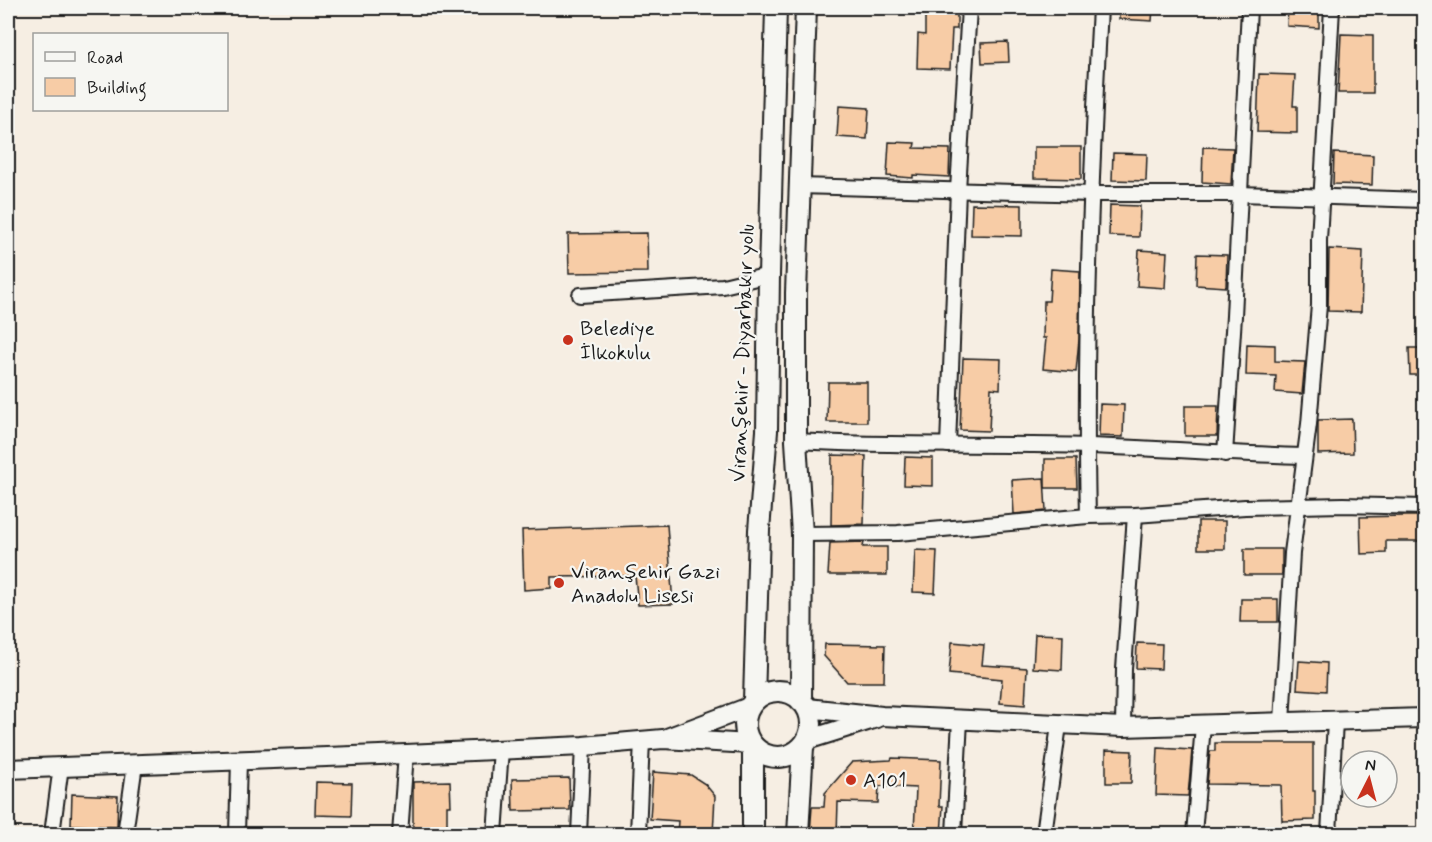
<svg xmlns="http://www.w3.org/2000/svg" width="1432" height="842" font-family="Mynerve,sans-serif">
<style>
.building{fill:#f7cca6;stroke:#1c1c1c;stroke-width:1.5}
.lines{fill:none;stroke-linecap:round;stroke-linejoin:round}
.minor-casing{stroke:#1c1c1c;stroke-width:18}
.tertiary-casing{stroke:#1c1c1c;stroke-width:22}
.secondary-casing{stroke:#1c1c1c;stroke-width:24}
.minor{stroke:#f6f6f2;stroke-width:14}
.tertiary{stroke:#f6f6f2;stroke-width:18}
.secondary{stroke:#f6f6f2;stroke-width:20}
.poi-dot{fill:#c8321e;stroke:#f6f6f2;stroke-width:2}
.labels{text-anchor:middle;stroke-width:4.5;stroke-linejoin:round;paint-order:stroke}
.poi-label{font-size:21px;fill:#1c1c1c;stroke:#f6f6f2;text-anchor:start}
.street-label{font-size:21px;fill:#1c1c1c;stroke:#f6f6f2}
</style>
<rect width="100%" height="100%" fill="#f6eee3"/>
<filter id="ink" filterUnits="userSpaceOnUse"><feTurbulence type="fractalNoise" baseFrequency=".0167" numOctaves="2"/><feDisplacementMap in="SourceGraphic" scale="12" xChannelSelector="R" yChannelSelector="G"/><feConvolveMatrix kernelMatrix="1 2 1 2 8 2 1 2 1" color-interpolation-filters="sRGB"/></filter>
<g filter="url(#ink)">
<g class="building">
<polygon points="925,8 957,8 957,29 952,29 950,69 917,68 918,34 925,35"/>
<polygon points="1119,8 1153,8 1152,21 1119,19"/>
<polygon points="1288,8 1319,8 1319,28 1287,26"/>
<polygon points="1341,34 1373,35 1373,93 1338,93"/>
<polygon points="1008,42 1009,62 982,63 981,43"/>
<polygon points="1259,74 1295,75 1293,106 1297,106 1297,133 1257,132"/>
<polygon points="839,106 869,108 867,139 837,137"/>
<polygon points="889,142 915,143 914,148 950,149 949,177 913,175 913,178 887,176"/>
<polygon points="1034,147 1081,147 1081,179 1034,178"/>
<polygon points="1203,147 1233,148 1231,184 1202,182"/>
<polygon points="1113,153 1147,154 1146,181 1112,180"/>
<polygon points="1334,153 1373,155 1372,185 1333,184"/>
<polygon points="972,204 1022,205 1022,236 971,235"/>
<polygon points="1110,205 1140,206 1139,237 1109,236"/>
<polygon points="647,233 648,272 569,273 568,234"/>
<polygon points="1329,249 1363,251 1361,312 1328,311"/>
<polygon points="1139,250 1167,252 1165,288 1137,286"/>
<polygon points="1197,254 1227,255 1226,287 1196,285"/>
<polygon points="1051,269 1080,271 1079,339 1076,372 1043,369 1046,338 1043,338 1044,301 1049,301"/>
<polygon points="1247,344 1275,345 1275,361 1305,362 1302,394 1275,392 1276,376 1246,375"/>
<polygon points="1409,348 1425,348 1425,375 1410,375"/>
<polygon points="963,358 1001,359 1000,389 991,388 989,431 960,430"/>
<polygon points="828,382 867,382 867,422 827,422"/>
<polygon points="1100,404 1124,405 1123,437 1099,436"/>
<polygon points="1185,406 1218,406 1217,436 1185,436"/>
<polygon points="1352,419 1353,453 1318,454 1318,420"/>
<polygon points="832,455 866,456 864,524 831,525"/>
<polygon points="905,457 933,458 933,486 904,485"/>
<polygon points="1045,459 1076,459 1077,488 1045,488"/>
<polygon points="1044,478 1046,511 1014,514 1012,480"/>
<polygon points="1404,516 1425,516 1425,541 1386,541 1386,553 1361,554 1360,517"/>
<rect x="1198" y="521" width="27" height="28"/>
<polygon points="667,525 673,604 638,605 635,576 551,577 551,588 524,590 522,530"/>
<polygon points="864,542 863,547 887,547 887,575 828,575 830,543"/>
<rect x="1244" y="549" width="38" height="26"/>
<polygon points="915,550 937,551 935,593 913,592"/>
<polygon points="1241,599 1278,599 1278,622 1240,622"/>
<polygon points="1035,634 1063,635 1062,670 1033,668"/>
<polygon points="952,642 984,645 982,665 1027,668 1025,705 1000,703 1002,679 949,674"/>
<polygon points="1137,643 1162,644 1161,669 1136,668"/>
<polygon points="825,644 885,645 884,682 847,682 824,656"/>
<polygon points="1299,661 1327,663 1326,691 1297,689"/>
<polygon points="1215,743 1313,743 1313,791 1315,791 1315,820 1282,821 1281,785 1207,784 1210,751 1215,751"/>
<polygon points="1158,748 1192,750 1188,796 1156,795"/>
<polygon points="1106,750 1132,751 1131,783 1106,783"/>
<polygon points="892,758 941,760 939,806 943,806 941,834 914,833 916,788 879,786 878,803 838,802 837,834 810,834 812,807 824,807 825,793 852,762 891,760"/>
<polygon points="653,772 691,775 705,784 715,796 713,834 677,834 678,821 650,819"/>
<polygon points="569,778 570,810 513,811 512,779"/>
<polygon points="450,781 451,806 447,806 447,834 413,834 413,782"/>
<polygon points="316,782 352,783 351,816 315,815"/>
<polygon points="72,794 118,796 117,827 71,825"/>
</g>
<g class="lines">
<defs>
<g id="minor">
<polyline points="799,186 1092,194 1239,194 1424,200"/>
<polyline points="580,295 723,286 769,275"/>
<path d="M796 441C893 447 990 443 1087 446 1159 448 1232 454 1304 456"/>
<polyline points="948,445 958,190 969,8"/>
<polyline points="1225,454 1234,316 1249,8"/>
<path d="M1088 516C1084 347 1091 177 1100 8"/>
<polyline points="802,534 898,533 1088,516 1135,515 1245,507 1343,505 1424,507"/>
<polyline points="1282,722 1292,553 1309,424 1319,305 1319,240 1332,8"/>
<polyline points="1123,727 1124,669 1135,515"/>
<polyline points="52,834 61,766"/>
<polyline points="125,834 135,764"/>
<polyline points="237,834 239,760"/>
<polyline points="400,834 406,754"/>
<polyline points="495,834 501,749"/>
<polyline points="579,834 583,746"/>
<polyline points="638,834 642,740"/>
<polyline points="954,834 960,720"/>
<polyline points="1044,834 1059,725"/>
<polyline points="1194,834 1203,725"/>
<polyline points="1329,834 1335,721"/>
</g>
<g id="tertiary">
<polyline points="807,708 882,716 1123,727 1424,718"/>
<polyline points="667,738 749,707"/>
<polyline points="807,740 877,718"/>
<polyline points="8,769 406,754 583,746 663,739 751,744"/>
</g>
<g id="secondary">
<circle cx="778" cy="724" r="33"/>
<polyline points="754,700 759,530 767,431 769,275 776,8"/>
<polyline points="801,701 802,534 796,441 796,293 806,8"/>
<polyline points="753,746 753,834"/>
<polyline points="798,834 803,747"/>
</g>
</defs>
<use href="#minor" class="minor-casing"/>
<use href="#tertiary" class="tertiary-casing"/>
<use href="#secondary" class="secondary-casing"/>
<use href="#minor" class="minor"/>
<use href="#tertiary" class="tertiary"/>
<use href="#secondary" class="secondary"/>
</g>
</g>
<g class="poi-dot">
<circle cx="568" cy="340" r="6"/>
<circle cx="559" cy="583" r="6"/>
<circle cx="851" cy="780" r="6"/>
</g>
<g class="labels">
<g class="poi-label">
<text x="580" y="335">Belediye<tspan x="580" dy="24">İlkokulu</tspan></text>
<text x="571" y="578">Viranşehir Gazi<tspan x="571" dy="24">Anadolu Lisesi</tspan></text>
<text x="863" y="787">A101</text>
</g>
<g class="street-label">
<text transform="translate(742 353) rotate(-88)" y="7">Viranşehir - Diyarbakır yolu</text>
</g>
</g>
<rect width="1432" height="842" fill="none" stroke="#f6f6f2" stroke-width="30"/>
<rect x="15" y="15" width="1402" height="812" fill="none" stroke="#1c1c1c" stroke-width="2" filter="url(#ink)"/>
<rect x="33" y="33" width="195" height="78" fill="#f6f6f2" stroke="#9f9f9c" stroke-width="1.5"/>
<rect x="45" y="52" width="30" height="9" fill="#f6f6f2" stroke="#9f9f9c" stroke-width="1.5"/>
<text x="87" y="63" font-size="18" fill="#1c1c1c">Road</text>
<rect x="45" y="78" width="30" height="18" fill="#f7cca6" stroke="#9f9f9c" stroke-width="1.5"/>
<text x="87" y="93" font-size="18" fill="#1c1c1c">Building</text>
<g transform="translate(1369 779) rotate(6)"><circle r="28" fill="#f6f6f2" stroke="#9f9f9c" stroke-width="1.5"/>
<path d="M0-4.5L10 22L0 15L-10 22Z" fill="#c8321e"/>
<text y="-9" font-size="16" font-weight="bold" text-anchor="middle" fill="#1c1c1c">N</text>
</g>
</svg>
